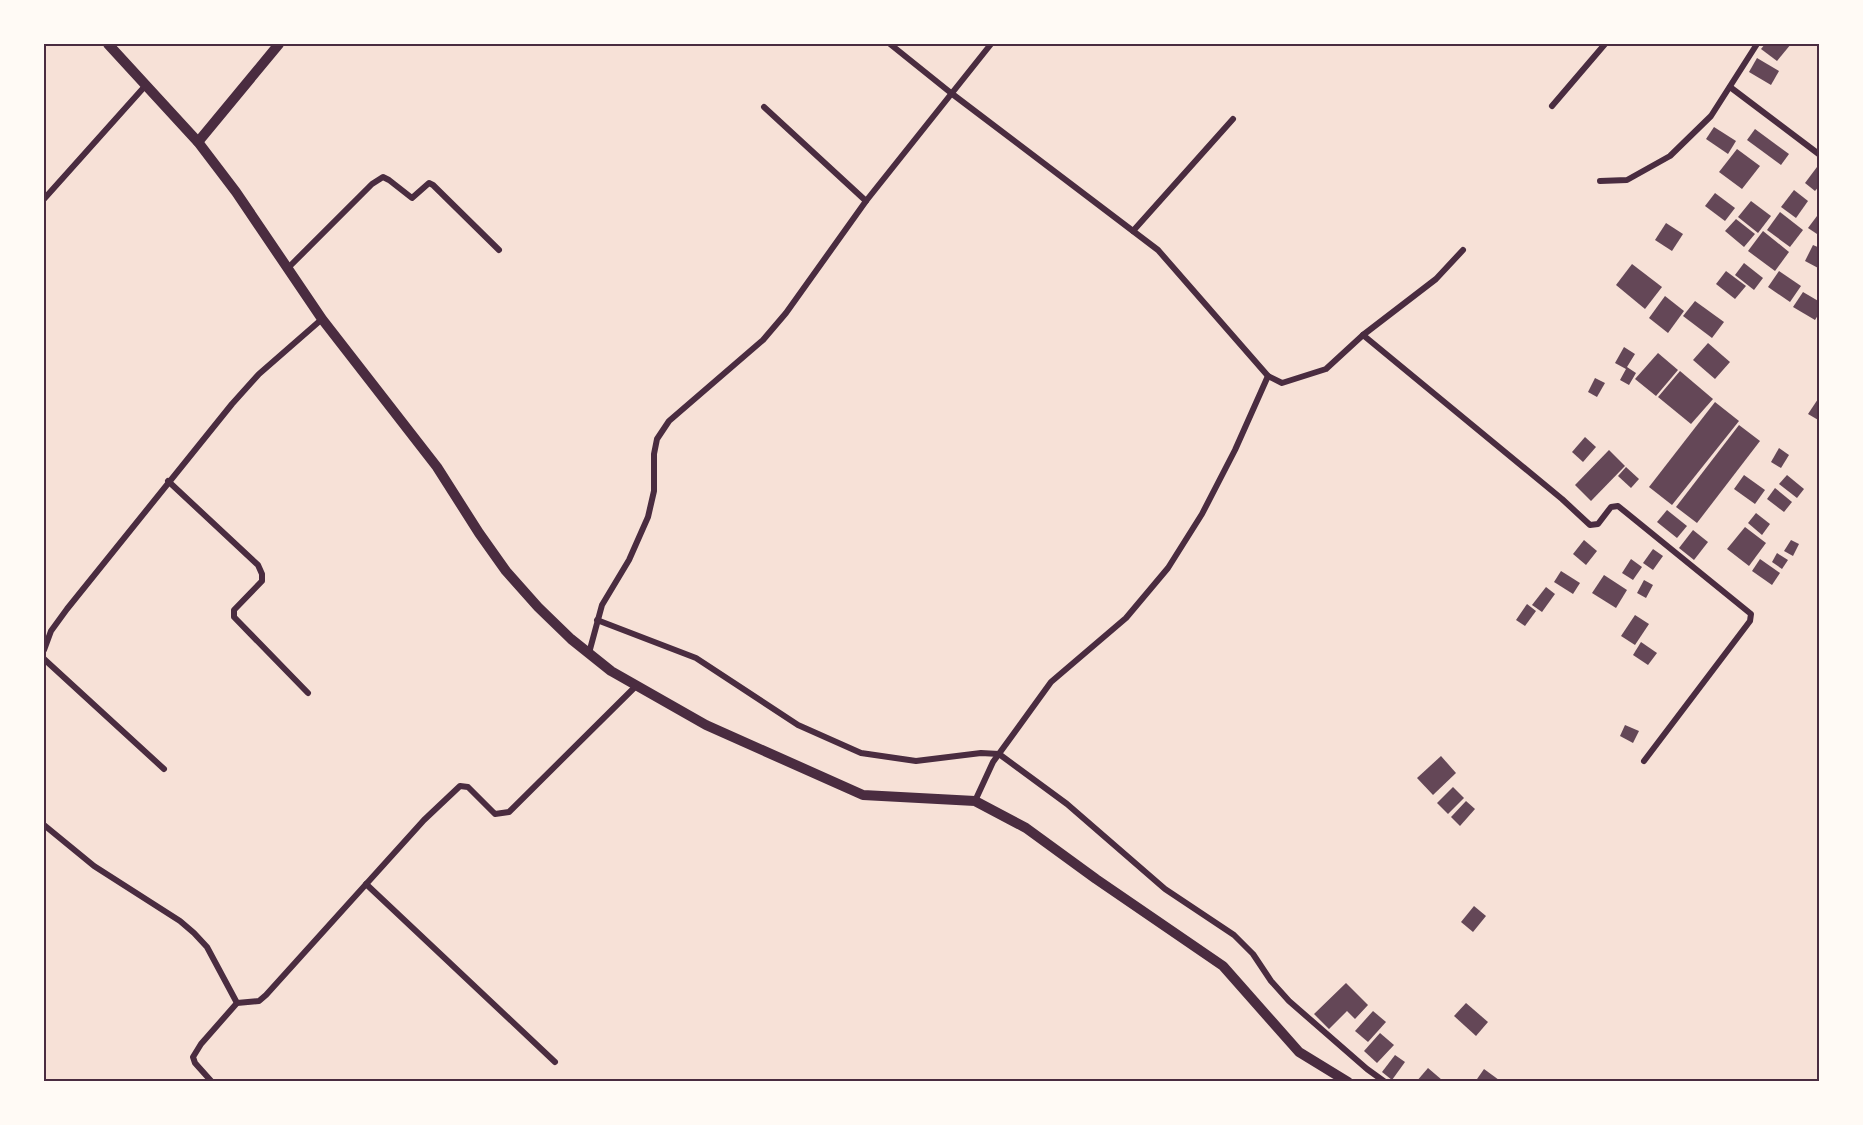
<svg xmlns="http://www.w3.org/2000/svg" width="1863" height="1125" font-family="Overpass,sans-serif">
<style>
.building{fill:#644757}
.lines{fill:none;stroke-linecap:round;stroke-linejoin:round}
.minor{stroke:#4a2c40;stroke-width:6}
.tertiary{stroke:#4a2c40;stroke-width:10}
.neatline{fill:none;stroke:#4a2c40;stroke-width:2}
</style>
<rect width="100%" height="100%" fill="#f7e1d7"/>
<g class="building">
<polygon points="1765,44 1791,44 1777,61 1761,49"/>
<polygon points="1757,58 1779,71 1771,85 1749,72"/>
<polygon points="1714,127 1736,141 1728,154 1706,139"/>
<polygon points="1755,129 1789,154 1781,165 1747,140"/>
<polygon points="1737,149 1760,166 1742,189 1719,172"/>
<polygon points="1817,167 1820,168 1820,185 1815,191 1805,183"/>
<polygon points="1794,190 1808,201 1796,218 1781,207"/>
<polygon points="1715,193 1735,208 1725,221 1705,206"/>
<polygon points="1751,201 1771,216 1758,233 1738,217"/>
<polygon points="1780,212 1803,230 1790,247 1767,230"/>
<polygon points="1820,212 1820,236 1808,228"/>
<polygon points="1736,219 1755,234 1744,247 1725,231"/>
<polygon points="1666,223 1683,234 1672,251 1655,240"/>
<polygon points="1763,231 1789,252 1775,271 1748,251"/>
<polygon points="1813,245 1820,248 1820,269 1805,261"/>
<polygon points="1744,263 1763,278 1754,290 1735,275"/>
<polygon points="1632,264 1662,287 1645,309 1616,285"/>
<polygon points="1726,271 1746,286 1735,299 1716,284"/>
<polygon points="1779,271 1801,286 1790,302 1768,287"/>
<polygon points="1803,292 1820,302 1820,312 1815,320 1793,307"/>
<polygon points="1665,296 1684,311 1668,333 1649,318"/>
<polygon points="1695,301 1724,322 1712,338 1683,316"/>
<polygon points="1708,343 1730,362 1715,379 1693,360"/>
<polygon points="1624,347 1635,354 1627,367 1636,373 1629,385 1620,380 1626,369 1615,363"/>
<polygon points="1658,353 1678,370 1656,396 1635,379"/>
<polygon points="1680,371 1713,399 1691,424 1658,397"/>
<polygon points="1595,378 1605,383 1597,397 1588,392"/>
<polygon points="1818,399 1820,400 1820,421 1808,414"/>
<polygon points="1715,402 1739,421 1672,505 1649,487"/>
<polygon points="1739,425 1760,441 1697,523 1676,507"/>
<polygon points="1585,437 1596,447 1583,462 1572,452"/>
<polygon points="1779,448 1789,455 1781,468 1771,462"/>
<polygon points="1609,450 1625,466 1591,501 1575,485"/>
<polygon points="1626,467 1639,479 1631,488 1618,476"/>
<polygon points="1744,475 1765,490 1755,504 1734,489"/>
<polygon points="1787,475 1804,489 1797,498 1779,484"/>
<polygon points="1775,488 1792,502 1784,512 1767,499"/>
<polygon points="1667,510 1687,526 1677,538 1657,522"/>
<polygon points="1756,513 1770,524 1762,535 1748,523"/>
<polygon points="1745,527 1766,543 1749,566 1727,549"/>
<polygon points="1693,530 1708,542 1694,560 1679,548"/>
<polygon points="1584,540 1597,551 1586,565 1573,554"/>
<polygon points="1791,540 1799,544 1793,556 1784,551"/>
<polygon points="1653,549 1663,556 1653,570 1643,563"/>
<polygon points="1777,553 1788,560 1782,569 1772,562"/>
<polygon points="1631,559 1642,567 1633,580 1622,573"/>
<polygon points="1760,559 1780,573 1772,585 1752,571"/>
<polygon points="1561,571 1580,583 1573,594 1554,582"/>
<polygon points="1604,575 1627,590 1616,608 1592,593"/>
<polygon points="1644,580 1653,585 1646,598 1637,593"/>
<polygon points="1546,587 1555,594 1542,612 1532,605"/>
<polygon points="1527,604 1536,611 1525,626 1516,620"/>
<polygon points="1635,615 1649,624 1635,645 1621,636"/>
<polygon points="1641,642 1657,653 1648,665 1633,655"/>
<polygon points="1625,725 1639,731 1633,743 1620,736"/>
<polygon points="1441,756 1456,773 1433,795 1417,778"/>
<polygon points="1453,787 1464,798 1448,814 1437,803"/>
<polygon points="1466,801 1475,809 1460,826 1451,817"/>
<polygon points="1474,906 1486,916 1473,932 1461,922"/>
<polygon points="1346,983 1368,1005 1355,1019 1347,1011 1329,1029 1314,1014"/>
<polygon points="1466,1003 1488,1022 1476,1036 1454,1016"/>
<polygon points="1373,1011 1386,1022 1368,1042 1355,1031"/>
<polygon points="1380,1033 1394,1045 1377,1063 1364,1051"/>
<polygon points="1395,1055 1405,1062 1392,1080 1382,1072"/>
<polygon points="1428,1068 1442,1080 1441,1082 1416,1082"/>
<polygon points="1484,1069 1499,1080 1497,1082 1475,1082"/>
</g>
<g class="lines">
<g class="minor">
<polyline points="890,44 951,93 1158,250 1268,376 1282,383 1326,369 1363,335 1436,279 1463,250"/>
<polyline points="1730,87 1820,155"/>
<polyline points="1552,106 1605,44"/>
<polyline points="764,107 866,201"/>
<polyline points="1600,181 1627,180 1670,156 1711,116 1757,44"/>
<polyline points="44,199 146,85"/>
<polyline points="1133,231 1233,119"/>
<polyline points="287,269 372,184 383,177 389,180 412,198 429,183 433,185 499,250"/>
<polyline points="1363,335 1562,499 1590,525 1598,524 1611,507 1618,506 1751,614 1750,621 1644,761"/>
<polyline points="168,481 258,565 262,574 262,581 234,610 234,617 308,693"/>
<polyline points="597,620 696,658 798,725 861,753 916,761 981,753 999,754 1067,804 1165,889 1234,935 1253,954 1271,981 1289,1001 1367,1069 1385,1082"/>
<polyline points="44,650 51,631 67,609 232,404 259,374 322,319"/>
<polyline points="589,653 602,605 629,560 648,517 654,491 654,454 657,439 669,421 763,340 786,313 866,201 991,44"/>
<polyline points="44,659 164,769"/>
<polyline points="975,801 993,762 1051,682 1126,618 1168,568 1202,514 1235,450 1268,376"/>
<polyline points="44,825 94,866 180,921 194,933 207,947 237,1003"/>
<polyline points="366,884 555,1062"/>
<polyline points="212,1082 195,1063 193,1057 201,1044 237,1003 259,1001 266,995 424,820 460,786 468,787 495,814 509,812 636,686"/>
</g>
<g class="tertiary">
<polyline points="108,44 198,142 236,192 322,319 437,467 479,533 506,571 538,607 571,639 611,671 706,725 863,795 975,801 1026,828 1096,879 1223,966 1299,1052 1348,1082"/>
<polyline points="198,142 279,44"/>
</g>
</g>
<rect width="1863" height="1125" fill="none" stroke="#fffaf5" stroke-width="90"/>
<rect x="45" y="45" width="1773" height="1035" class="neatline"/>
</svg>
